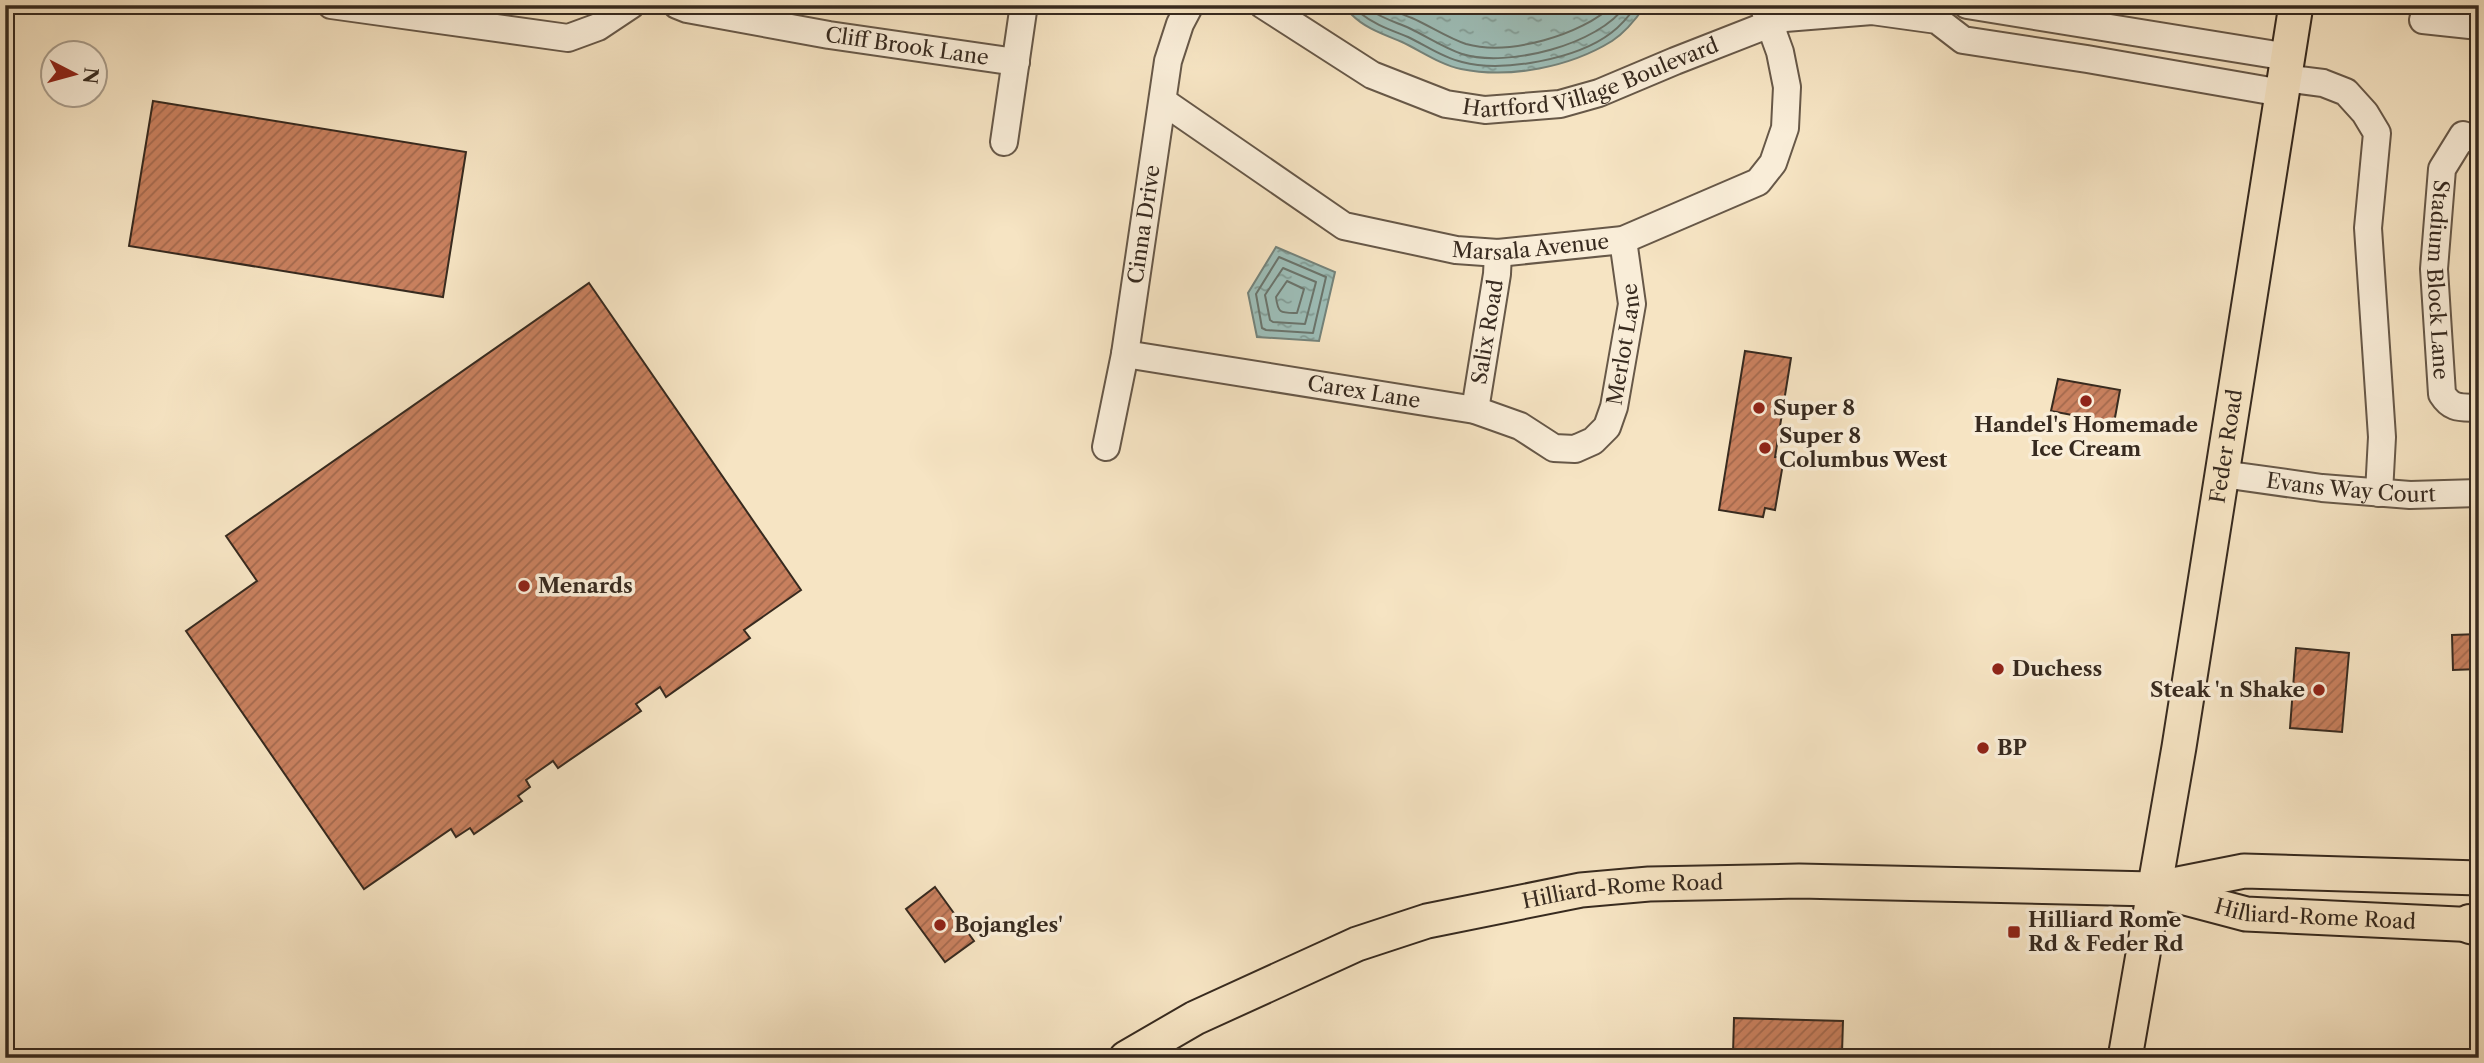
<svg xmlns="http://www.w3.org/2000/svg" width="2484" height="1063" font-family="'Libre Caslon Text',serif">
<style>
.water{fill:url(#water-ripples);stroke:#74837b;stroke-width:2}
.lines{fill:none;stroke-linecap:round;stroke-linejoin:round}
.shore{stroke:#6a746c;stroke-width:2}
.building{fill:url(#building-hatch);stroke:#372a1f;stroke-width:2}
.minor-casing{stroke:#675848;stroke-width:30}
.major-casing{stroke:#372a1f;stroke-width:37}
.highway-casing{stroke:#372a1f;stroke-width:42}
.minor{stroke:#f9edd8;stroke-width:26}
.major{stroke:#f6e4c3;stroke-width:33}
.highway{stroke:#f6e4c3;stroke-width:38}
.poi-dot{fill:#8f2418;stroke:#f9edd8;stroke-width:2.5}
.labels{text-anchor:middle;stroke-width:7;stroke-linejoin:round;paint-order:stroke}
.street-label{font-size:21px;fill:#372a1f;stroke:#f9edd8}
.poi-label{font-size:21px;font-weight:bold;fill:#372a1f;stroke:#f9edd8;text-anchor:start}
</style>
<defs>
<pattern id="water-ripples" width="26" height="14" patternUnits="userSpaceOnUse" patternTransform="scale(1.75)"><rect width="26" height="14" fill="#9dbeb8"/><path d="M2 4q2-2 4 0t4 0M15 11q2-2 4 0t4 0" fill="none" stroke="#819b95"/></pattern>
<pattern id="building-hatch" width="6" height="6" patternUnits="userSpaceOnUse" patternTransform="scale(1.75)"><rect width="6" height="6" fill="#c8805e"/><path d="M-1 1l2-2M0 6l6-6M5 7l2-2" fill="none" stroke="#a3694d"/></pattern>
</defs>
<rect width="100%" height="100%" fill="#f6e4c3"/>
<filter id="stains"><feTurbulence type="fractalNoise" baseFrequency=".00286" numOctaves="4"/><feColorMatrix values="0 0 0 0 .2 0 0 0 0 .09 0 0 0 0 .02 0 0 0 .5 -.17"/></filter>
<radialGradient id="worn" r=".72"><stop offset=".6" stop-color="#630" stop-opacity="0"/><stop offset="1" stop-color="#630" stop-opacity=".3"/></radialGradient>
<g class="water">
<path d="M1353 5H1645V6C1636 19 1626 32 1612 41 1570 67 1510 79 1461 69 1441 65 1421 51 1402 42 1383 34 1366 29 1351 14Z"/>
<polygon points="1276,247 1335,272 1319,341 1257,337 1248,293"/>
</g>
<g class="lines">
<g class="shore">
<path d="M1359 5 1360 13C1375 25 1391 30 1408 37 1425 45 1443 58 1462 62 1503 73 1577 59 1611 33 1622 25 1629 16 1637 5"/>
<path d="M1368 5 1370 10C1382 18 1395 22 1409 28 1426 36 1444 48 1462 54 1507 68 1599 45 1626 5"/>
<path d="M1382 5C1392 11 1402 14 1412 18 1430 26 1448 38 1466 44 1509 56 1582 35 1613 5"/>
<polygon points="1279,257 1326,277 1313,333 1266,330 1262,328 1256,294"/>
<polygon points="1283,268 1316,282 1305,324 1273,322 1270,320 1265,295"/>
<path d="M1287 281 1304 289 1297 313C1281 313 1278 314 1276 297Z"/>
</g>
</g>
<g class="building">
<polygon points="153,101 466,152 443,297 129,246"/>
<polygon points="589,283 801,590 744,630 750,638 666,697 660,687 636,704 641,711 558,768 553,761 526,780 530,787 518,796 522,801 474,834 470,828 456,837 451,829 364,889 186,631 257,581 226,536"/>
<polygon points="1745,351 1791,358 1775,457 1784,458 1775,510 1765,508 1763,517 1719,510"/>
<polygon points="2058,379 2120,390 2114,423 2051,411"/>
<polygon points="2479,634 2479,669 2453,670 2452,635"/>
<polygon points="2296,648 2349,653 2342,732 2290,728"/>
<polygon points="935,887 974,941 945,962 906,909"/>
<polygon points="1734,1018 1843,1021 1842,1053 1765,1049 1765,1058 1730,1058 1733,1054"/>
</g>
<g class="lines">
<defs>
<g id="minor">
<polyline points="331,5 568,38 598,27 631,5"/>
<path id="s1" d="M677 5 687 9 829 35 1016 62"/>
<path id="s2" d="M1263 5 1372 75 1446 104 1485 110 1560 104 1599 93 1675 61 1785 18 1872 11 1937 20 1963 40 2087 59 2282 93"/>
<polyline points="1967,5 2288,57"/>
<polyline points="2423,20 2479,26"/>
<polyline points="2284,78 2323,83 2346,92 2365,113 2377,133 2368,228 2382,437 2379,493"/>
<path id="s3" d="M1164 102 1344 226 1456 250 1498 253 1623 240 1758 182 1773 163 1785 128 1787 87 1780 52 1763 5"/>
<path id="s4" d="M2479 141 2463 135 2442 169 2434 269 2442 394C2452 410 2461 407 2479 408"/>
<polyline points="1004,142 1023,11 1020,5"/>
<path id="s5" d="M1125 354 1475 410 1520 426 1554 448 1575 449 1593 441 1607 427 1614 407 1632 304 1623 240"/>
<path id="s6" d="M1475 410 1497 274 1498 253"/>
<path id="s7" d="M1106 447 1125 354 1168 61 1180 24 1190 5"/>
<path id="s8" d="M2222 474 2322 488 2410 495 2479 493"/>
</g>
<g id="major">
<path id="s9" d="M2159 891 2246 914 2479 925"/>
<path id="s10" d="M1126 1058 1195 1018 1357 944 1427 921 1581 890 1649 884 1799 881 2153 889 2244 871 2479 878"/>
<path id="s11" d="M2125 1058 2179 747 2296 5"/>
</g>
<polyline id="highway" points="2470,924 2479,926"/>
</defs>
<use href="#minor" class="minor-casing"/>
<use href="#major" class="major-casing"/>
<use href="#highway" class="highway-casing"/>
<use href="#minor" class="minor"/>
<use href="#major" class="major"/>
<use href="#highway" class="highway"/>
</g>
<g class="poi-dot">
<circle cx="2086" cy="401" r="7"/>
<circle cx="1759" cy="408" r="7"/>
<circle cx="1765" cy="448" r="7"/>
<circle cx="524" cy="586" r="7"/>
<circle cx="1998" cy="669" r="7"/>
<circle cx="2319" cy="690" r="7"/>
<circle cx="1983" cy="748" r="7"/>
<circle cx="940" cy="925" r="7"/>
<rect x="2007" y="925" width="14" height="14" rx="3.5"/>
</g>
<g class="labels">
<g class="street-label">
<text dy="7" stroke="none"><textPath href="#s1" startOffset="234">Cliff Brook Lane</textPath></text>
<text dy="7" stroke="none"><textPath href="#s2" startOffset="359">Hartford Village Boulevard</textPath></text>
<text dy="7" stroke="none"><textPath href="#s7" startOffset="226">Cinna Drive</textPath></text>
<text dy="7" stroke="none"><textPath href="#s3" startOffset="408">Marsala Avenue</textPath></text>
<text dy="7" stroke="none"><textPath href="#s4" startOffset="168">Stadium Block Lane</textPath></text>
<text dy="7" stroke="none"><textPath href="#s6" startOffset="79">Salix Road</textPath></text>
<text dy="7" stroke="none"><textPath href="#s5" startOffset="588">Merlot Lane</textPath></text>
<text dy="7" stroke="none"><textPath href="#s5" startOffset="242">Carex Lane</textPath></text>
<text dy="7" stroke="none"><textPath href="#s11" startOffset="620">Feder Road</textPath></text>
<text dy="7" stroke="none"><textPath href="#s8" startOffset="130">Evans Way Court</textPath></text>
<text dy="7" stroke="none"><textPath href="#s10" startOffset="530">Hilliard-Rome Road</textPath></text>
<text dy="7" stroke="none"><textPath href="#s9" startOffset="159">Hilliard-Rome Road</textPath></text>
</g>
<g class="poi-label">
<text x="1773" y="415">Super 8</text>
<text x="2086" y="432" text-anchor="middle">Handel's Homemade<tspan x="2086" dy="24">Ice Cream</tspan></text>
<text x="1779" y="443">Super 8<tspan x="1779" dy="24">Columbus West</tspan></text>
<text x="538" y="593">Menards</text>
<text x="2012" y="676">Duchess</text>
<text x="2305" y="697" text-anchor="end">Steak 'n Shake</text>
<text x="1997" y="755">BP</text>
<text x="2028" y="927">Hilliard Rome<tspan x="2028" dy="24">Rd &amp; Feder Rd</tspan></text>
<text x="954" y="932">Bojangles'</text>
</g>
</g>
<rect width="2484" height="1063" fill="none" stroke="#f6e4c3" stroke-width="28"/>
<rect x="7" y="7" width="2470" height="1049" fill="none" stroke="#372a1f" stroke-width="3.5"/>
<rect x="14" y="14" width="2456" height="1035" fill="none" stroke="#372a1f" stroke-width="2"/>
<g transform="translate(74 74) rotate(96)"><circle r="33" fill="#f9edd8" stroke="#ab9f8e" stroke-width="2"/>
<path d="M0-5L12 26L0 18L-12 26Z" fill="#8f2418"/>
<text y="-10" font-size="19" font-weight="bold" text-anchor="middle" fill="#372a1f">N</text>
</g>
<rect width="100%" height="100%" filter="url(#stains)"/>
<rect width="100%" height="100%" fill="url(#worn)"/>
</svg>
